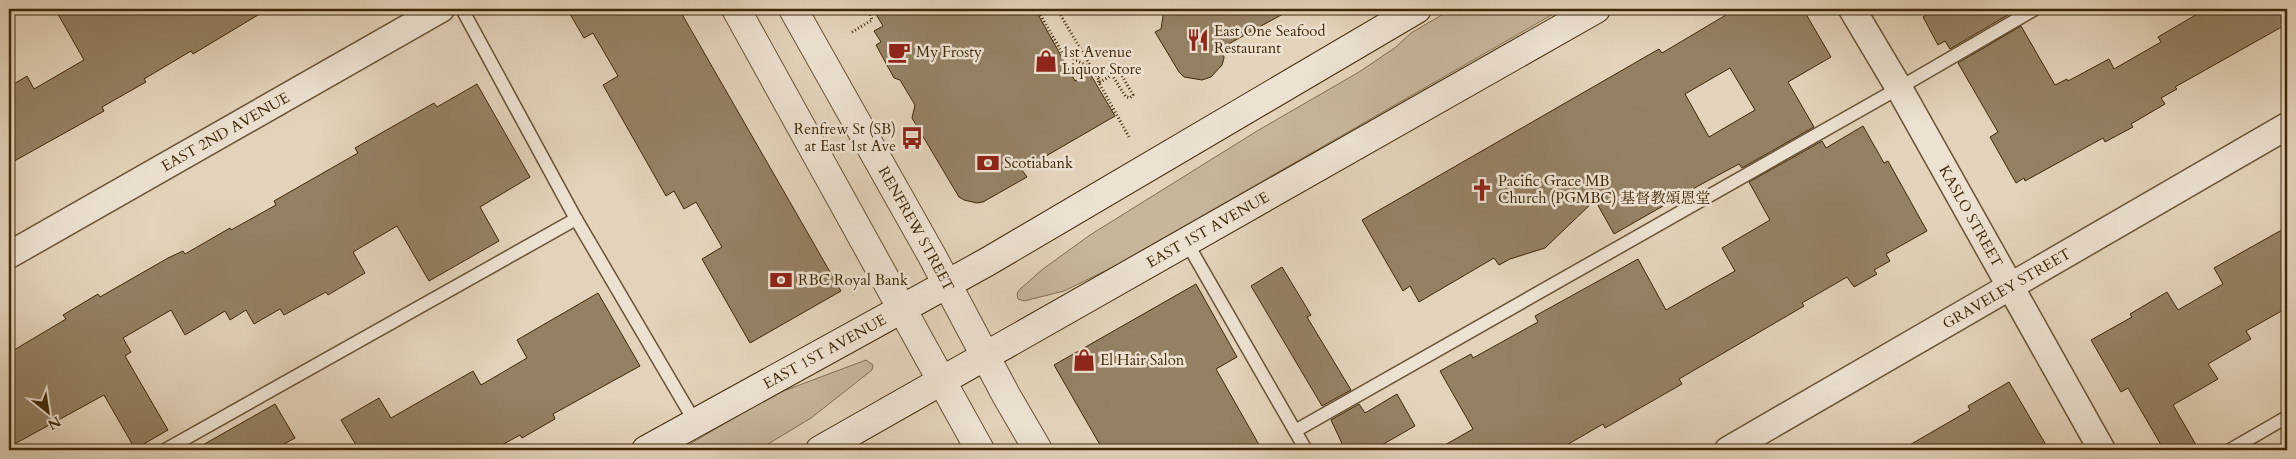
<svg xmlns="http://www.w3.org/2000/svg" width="2296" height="459" font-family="Cardo,'Noto Serif SC',serif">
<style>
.grass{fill:#c7b69c;stroke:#836f52}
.building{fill:#948164;stroke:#3f2807;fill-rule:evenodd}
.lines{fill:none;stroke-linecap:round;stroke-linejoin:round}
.service-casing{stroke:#685334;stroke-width:15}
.minor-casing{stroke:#685334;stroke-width:29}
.tertiary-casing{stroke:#685334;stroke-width:30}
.secondary-casing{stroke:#3f2807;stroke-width:30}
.path{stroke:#3f2807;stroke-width:3;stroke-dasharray:1 2.5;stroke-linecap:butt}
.service{stroke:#ede2d2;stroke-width:12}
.minor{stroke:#ede2d2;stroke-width:26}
.tertiary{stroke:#ede2d2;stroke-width:28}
.secondary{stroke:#ede2d2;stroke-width:28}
.labels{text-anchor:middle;stroke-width:5;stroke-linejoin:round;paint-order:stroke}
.poi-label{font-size:15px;fill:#3f2807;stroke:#ede2d2;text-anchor:start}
.street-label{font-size:15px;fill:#3f2807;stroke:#ede2d2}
</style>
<rect width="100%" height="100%" fill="#e3d3ba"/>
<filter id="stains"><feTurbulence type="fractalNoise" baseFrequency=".004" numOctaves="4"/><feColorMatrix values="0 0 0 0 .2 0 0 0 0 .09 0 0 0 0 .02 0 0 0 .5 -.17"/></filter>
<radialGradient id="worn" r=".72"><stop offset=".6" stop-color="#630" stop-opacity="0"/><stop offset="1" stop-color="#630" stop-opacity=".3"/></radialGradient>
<g class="grass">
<polygon points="1452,9 1562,9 1113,267 1064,291 1024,301 1018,299 1017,294 1019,290 1043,269 1090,235 1257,131 1359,72 1396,47 1411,33"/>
<polygon points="866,360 873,365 872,370 811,418 758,450 679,450 778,393"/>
</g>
<g class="building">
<polygon points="55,9 268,9 193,54 191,51 144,79 146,82 102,107 104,111 9,164 9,87 27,76 34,89 84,60"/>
<polygon points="567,9 679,9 841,291 750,343 702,259 722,247 696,202 684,209 674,191 666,196 603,85 618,76 593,33 584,38"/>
<polygon points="873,9 1035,9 1075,81 1089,72 1115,116 1022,170 1027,177 983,202 977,203 964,200 959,197 912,118 915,105 900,80 894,78 876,45 881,42 874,31 883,26"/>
<polygon points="1164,9 1292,9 1223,47 1224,58 1222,65 1211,77 1202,80 1184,77 1179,72 1155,32 1161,29"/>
<path d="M1736 9H1803L1831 57 1788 82 1814 127 1742 168 1739 164 1698 186 1614 234 1595 200 1545 248 1510 259 1499 265 1494 258 1419 302 1410 286 1403 291 1362 220 1659 49 1662 53ZM1730 68 1755 110 1709 137 1685 94Z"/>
<polygon points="1938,9 2011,9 2013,12 1950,49 1945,41 1938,45 1923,17"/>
<polygon points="2206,9 2287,9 2287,24 2175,87 2177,89 2161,98 2165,104 2131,124 2133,127 2105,142 2103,138 2025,181 2024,178 2016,183 1990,137 1998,132 1958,63 2021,26 2055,85 2067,79 2068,81 2109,59 2114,69 2161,42 2158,37"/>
<polygon points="477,84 530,177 480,207 499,241 429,281 397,226 353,252 365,273 328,295 326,292 284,315 280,309 254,324 246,310 230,320 225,311 185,335 171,310 123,338 131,352 125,356 168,430 135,449 104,395 9,447 9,353 66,319 63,315 98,294 100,297 168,258 183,251 185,254 230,228 231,230 276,205 274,201 358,153 355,148 434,103 437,107"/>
<polygon points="1863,126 1884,163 1888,161 1927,231 1886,254 1890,261 1874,270 1877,274 1854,287 1847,277 1802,303 1804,306 1679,379 1682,384 1605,428 1603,424 1558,450 1436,450 1473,429 1440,371 1471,354 1473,358 1538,322 1535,316 1638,259 1666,310 1735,271 1722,248 1770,220 1749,182 1822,141 1826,148"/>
<polygon points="2287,227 2287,308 2246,331 2251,339 2208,364 2218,379 2173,405 2199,450 2164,450 2128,388 2121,392 2091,340 2132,317 2130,314 2167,292 2178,310 2223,284 2214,268"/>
<polygon points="1282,267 1311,315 1307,317 1351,390 1322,406 1251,286"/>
<polygon points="1196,284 1237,357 1216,369 1262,450 1103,450 1054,365"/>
<polygon points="598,293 640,366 553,414 555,419 522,438 520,435 493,450 359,450 341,420 379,398 391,418 473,371 481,385 527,358 517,340"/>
<polygon points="2009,382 2049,450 1901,450 1970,410 1968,406"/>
<polygon points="1397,394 1415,426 1373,450 1345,450 1331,420 1359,404 1365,413"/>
<polygon points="275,404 295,438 273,450 194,450"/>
</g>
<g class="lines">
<defs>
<g id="service">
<polyline points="462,9 576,219 695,422"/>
<polyline points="1187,243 1306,450"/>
<polyline points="1295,431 1899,88 2035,9"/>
<polyline points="165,450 576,219"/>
<polyline points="2230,450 2287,417"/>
</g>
<g id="minor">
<path id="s1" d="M1852 9 1899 88 2102 450"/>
<path id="s2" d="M9 255 441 9"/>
<path id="s3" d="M1728 450 2287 126"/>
</g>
<g id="tertiary">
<polyline points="736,9 980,450"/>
<path id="s4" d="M793 9 931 254 1006 395 1038 450"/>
</g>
<g id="secondary">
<path id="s5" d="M646 450 987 262 1417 9"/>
<path id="s6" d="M820 450 1596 9"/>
</g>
</defs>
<use href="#service" class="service-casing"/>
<use href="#minor" class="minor-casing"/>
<use href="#tertiary" class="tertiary-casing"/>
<use href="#secondary" class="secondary-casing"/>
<g class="path">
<polyline points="1037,9 1063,54 1090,67"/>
<polyline points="1057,9 1100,82 1112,75 1126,97 1130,98 1133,95 1117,67 1097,78"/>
<polyline points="852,32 872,20 869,9"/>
<polyline points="1098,81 1130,139"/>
</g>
<use href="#service" class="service"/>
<use href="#minor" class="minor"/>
<use href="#tertiary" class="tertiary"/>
<use href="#secondary" class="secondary"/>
</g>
<defs>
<symbol id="restaurant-bare" viewBox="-9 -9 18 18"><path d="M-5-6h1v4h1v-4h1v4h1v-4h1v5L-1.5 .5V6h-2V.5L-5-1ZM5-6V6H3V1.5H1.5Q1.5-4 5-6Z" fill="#8f2418" stroke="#ede2d2" stroke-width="2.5" paint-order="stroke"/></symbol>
<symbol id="cafe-bare" viewBox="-9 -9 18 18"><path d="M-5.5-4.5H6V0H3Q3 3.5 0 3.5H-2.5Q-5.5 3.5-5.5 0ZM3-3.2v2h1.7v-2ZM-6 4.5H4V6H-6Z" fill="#8f2418" stroke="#ede2d2" stroke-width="2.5" paint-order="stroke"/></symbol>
<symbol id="shop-bare" viewBox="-9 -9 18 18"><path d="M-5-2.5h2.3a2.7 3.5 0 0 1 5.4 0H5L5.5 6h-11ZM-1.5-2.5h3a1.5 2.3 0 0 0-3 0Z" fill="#8f2418" stroke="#ede2d2" stroke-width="2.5" paint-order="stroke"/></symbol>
<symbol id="bus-bare" viewBox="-9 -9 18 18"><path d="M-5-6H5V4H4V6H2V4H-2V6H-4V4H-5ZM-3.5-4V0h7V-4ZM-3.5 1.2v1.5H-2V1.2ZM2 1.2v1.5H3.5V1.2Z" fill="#8f2418" stroke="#ede2d2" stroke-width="2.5" paint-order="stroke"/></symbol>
<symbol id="bank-bare" viewBox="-9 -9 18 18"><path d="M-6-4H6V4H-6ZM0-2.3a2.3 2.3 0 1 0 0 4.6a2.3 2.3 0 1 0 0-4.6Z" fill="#8f2418" stroke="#ede2d2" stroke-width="2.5" paint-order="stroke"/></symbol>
<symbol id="church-bare" viewBox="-9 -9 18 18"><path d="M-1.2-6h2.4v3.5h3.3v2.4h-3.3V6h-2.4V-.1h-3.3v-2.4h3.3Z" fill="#8f2418" stroke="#ede2d2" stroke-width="2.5" paint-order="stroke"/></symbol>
</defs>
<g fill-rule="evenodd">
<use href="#restaurant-bare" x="1182" y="24" width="32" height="32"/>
<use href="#cafe-bare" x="883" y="36" width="32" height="32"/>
<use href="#shop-bare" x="1030" y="45" width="32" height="32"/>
<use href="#bus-bare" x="896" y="122" width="32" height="32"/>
<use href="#bank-bare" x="972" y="147" width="32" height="32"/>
<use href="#church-bare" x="1466" y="174" width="32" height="32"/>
<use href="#bank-bare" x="765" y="264" width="32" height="32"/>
<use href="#shop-bare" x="1068" y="344" width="32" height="32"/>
</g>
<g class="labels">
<g class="poi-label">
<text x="1214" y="36">East One Seafood<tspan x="1214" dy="17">Restaurant</tspan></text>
<text x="916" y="57">My Frosty</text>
<text x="1062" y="57">1st Avenue<tspan x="1062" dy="17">Liquor Store</tspan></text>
<text x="896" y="134" text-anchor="end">Renfrew St (SB)<tspan x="896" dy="17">at East 1st Ave</tspan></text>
<text x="1004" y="168">Scotiabank</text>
<text x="1498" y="186">Pacific Grace MB<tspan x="1498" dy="17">Church (PGMBC) 基督教頌恩堂</tspan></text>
<text x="798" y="285">RBC Royal Bank</text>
<text x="1100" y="365">El Hair Salon</text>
</g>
<g class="street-label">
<text dy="5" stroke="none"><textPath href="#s2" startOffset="249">EAST 2ND AVENUE</textPath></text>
<text dy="5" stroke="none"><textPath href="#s1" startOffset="239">KASLO STREET</textPath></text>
<text dy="5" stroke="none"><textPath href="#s4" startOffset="252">RENFREW STREET</textPath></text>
<text dy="5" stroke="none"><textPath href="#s6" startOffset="446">EAST 1ST AVENUE</textPath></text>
<text dy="5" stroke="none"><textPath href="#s3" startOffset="322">GRAVELEY STREET</textPath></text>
<text dy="5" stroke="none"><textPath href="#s5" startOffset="204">EAST 1ST AVENUE</textPath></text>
</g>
</g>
<rect width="2296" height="459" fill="none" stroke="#e3d3ba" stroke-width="30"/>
<rect x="10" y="10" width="2276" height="439" fill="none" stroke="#3f2807" stroke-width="2.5"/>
<rect x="15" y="15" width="2266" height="429" fill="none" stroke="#3f2807"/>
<g transform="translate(48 412) rotate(150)" stroke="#ede2d2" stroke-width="4" paint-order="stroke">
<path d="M0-4L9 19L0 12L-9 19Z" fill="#3f2807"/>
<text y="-8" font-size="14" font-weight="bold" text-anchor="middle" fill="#3f2807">N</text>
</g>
<rect width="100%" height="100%" filter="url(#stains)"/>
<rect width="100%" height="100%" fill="url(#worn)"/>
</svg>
